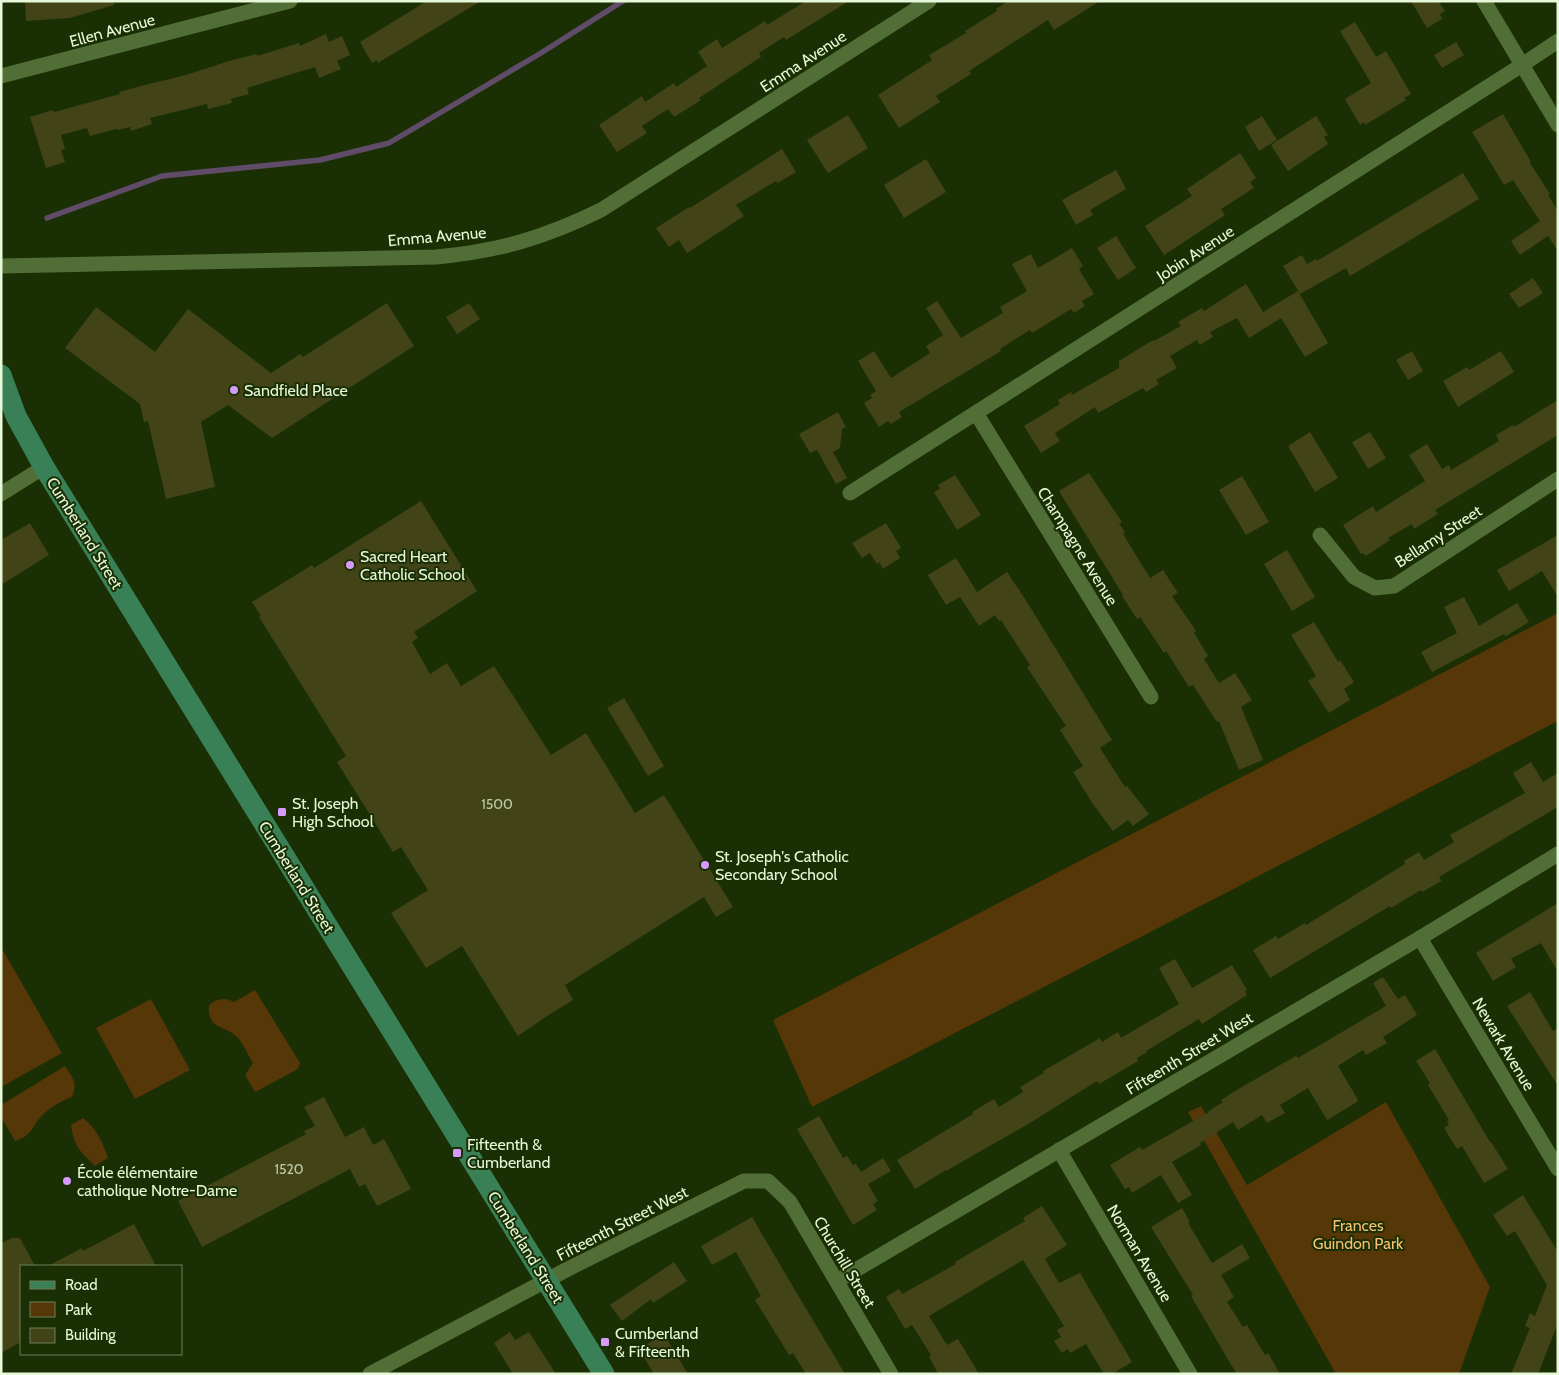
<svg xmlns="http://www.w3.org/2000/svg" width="1559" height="1375" font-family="Cabin,sans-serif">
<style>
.green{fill:#563707}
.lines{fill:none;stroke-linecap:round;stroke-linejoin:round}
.stream{stroke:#604c68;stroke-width:5.5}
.building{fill:#424417}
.street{stroke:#506e35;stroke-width:15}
.secondary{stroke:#3a8057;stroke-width:21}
.poi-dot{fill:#d69bfa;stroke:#1a2f03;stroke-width:2}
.labels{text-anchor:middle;stroke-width:4;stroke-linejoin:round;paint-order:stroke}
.number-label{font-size:14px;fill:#bdcba8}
.street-label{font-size:16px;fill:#e6f8d9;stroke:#1a2f03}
.poi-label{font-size:16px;fill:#e6f8d9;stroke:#1a2f03;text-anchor:start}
.park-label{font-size:16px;fill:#fbbf73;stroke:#1a2f03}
</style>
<rect width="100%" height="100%" fill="#1a2f03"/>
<g class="green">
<polygon points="1558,613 1558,721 812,1107 773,1020"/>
<polygon points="1,947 62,1053 1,1087"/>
<path d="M255 990 300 1063 298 1069 255 1092 245 1075 253 1063C248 1055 244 1045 238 1038 225 1024 207 1031 209 1005 217 998 225 997 234 1002Z"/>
<polygon points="151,999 190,1070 135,1099 96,1028"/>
<path d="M65 1066C73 1079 78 1082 72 1097 58 1102 44 1111 36 1123 30 1133 27 1137 15 1141L1 1117V1105Z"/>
<polygon points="1386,1102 1490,1287 1459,1374 1336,1374 1188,1112 1201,1106 1247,1185"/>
<path d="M83 1118C97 1129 102 1141 108 1158L95 1166C80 1151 74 1147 71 1125Z"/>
</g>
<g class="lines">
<polyline class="stream" points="47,218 162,176 320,160 389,143 541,53 623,1"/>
</g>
<g class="building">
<polygon points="25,1 114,1 114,5 70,18 26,21"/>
<polygon points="427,1 481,1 381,61 378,63 377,60 372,63 360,42"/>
<polygon points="806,1 849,1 786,40 784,37 759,53 761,57 699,98 701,100 682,112 674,117 668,109 642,126 647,133 617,152 599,125 642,96 645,102 674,83 676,87 707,66 698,52 717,39 722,48 765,21 767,25"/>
<polygon points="1008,1 1100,1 1054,30 1048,20 969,71 971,74 936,96 940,102 899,128 878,95 932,60 929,55 966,33 965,31 997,11 996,9"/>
<polygon points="1411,1 1438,1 1445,11 1440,14 1442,19 1427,28"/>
<polygon points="1355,22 1376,57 1386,51 1411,94 1404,98 1406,100 1365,125 1364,122 1360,125 1345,99 1371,83 1340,31"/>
<polygon points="326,34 329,42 342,36 350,55 337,61 341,69 319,78 315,67 247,88 249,94 231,99 232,103 208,109 207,104 150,118 152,124 131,131 130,127 118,130 117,129 90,136 87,128 61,135 65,149 61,150 65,162 46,168 30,117 53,110 54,112 120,94 119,92 141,86 186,75 229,61 257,54 257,56 299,43 300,46"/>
<polygon points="1456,42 1464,55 1442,68 1434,55"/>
<polygon points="1503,114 1531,162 1530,163 1550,194 1548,195 1558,211 1558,251 1548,236 1520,255 1511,241 1540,221 1513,180 1504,185 1472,132"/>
<polygon points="848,115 868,148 828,173 807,140"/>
<polygon points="1262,116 1277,140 1259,151 1245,127"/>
<polygon points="1316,116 1328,135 1324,137 1328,144 1288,171 1271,145"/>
<polygon points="782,149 796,172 778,183 776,181 736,205 744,216 687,253 679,240 669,247 656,228 689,207 690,208"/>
<polygon points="1240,153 1256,178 1250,182 1254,188 1221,209 1225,215 1164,255 1145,226 1192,196 1187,189"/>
<polygon points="926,159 946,192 904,218 884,185"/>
<polygon points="1116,170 1126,189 1090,210 1093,215 1076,225 1062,200"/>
<polygon points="1463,173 1479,199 1350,276 1346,268 1300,294 1283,266 1302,255 1307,264 1316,259 1317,261"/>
<polygon points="1116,236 1136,268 1118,280 1097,248"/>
<polygon points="1072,248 1083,266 1079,269 1094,294 1082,301 1085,306 1074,313 1071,309 1032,333 1030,330 1000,349 1001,351 899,412 902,417 891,424 888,421 879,427 864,403 872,398 870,395 876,391 858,361 874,351 891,378 930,353 926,346 943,335 926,308 937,301 961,338 1003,313 1000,307 1027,291 1012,264 1031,254 1038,268"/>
<polygon points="1533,278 1543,293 1519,308 1509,294"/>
<polygon points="1246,284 1263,312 1298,291 1328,343 1305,357 1281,318 1249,338 1237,318 1210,332 1213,337 1200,345 1197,340 1170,356 1177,368 1156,380 1159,384 1146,392 1143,388 1098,413 1095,407 1055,433 1060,441 1041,453 1024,426 1060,404 1058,400 1071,392 1072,395 1119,368 1119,361 1153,340 1154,341 1181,326 1178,322 1202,308 1204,311"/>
<polygon points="387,303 414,346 272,438 228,405 201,422 215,487 166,499 148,421 144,422 140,404 65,348 96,307 155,352 188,309 271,373 300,354 303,357"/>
<polygon points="469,303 480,319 457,334 446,317"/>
<polygon points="1412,351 1423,371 1408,380 1396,360"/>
<polygon points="1501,351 1514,372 1458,407 1443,381 1467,367 1469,370"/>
<polygon points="1558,400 1558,435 1435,510 1438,514 1414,529 1412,524 1388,538 1390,540 1366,556 1363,553 1361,554 1343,525 1373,506 1376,512 1425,481 1409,455 1427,444 1442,469 1449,465 1451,470 1499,441 1496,435 1513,425 1514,427"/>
<polygon points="838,412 846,427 842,429 840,448 833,452 847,478 836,484 817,450 810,453 799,434"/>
<polygon points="1310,432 1338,478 1315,492 1288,446"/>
<polygon points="1370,432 1386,458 1368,469 1352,442"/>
<polygon points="1089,473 1122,522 1119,524 1125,532 1123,534 1150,578 1163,570 1178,593 1172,596 1196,631 1194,633 1208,656 1204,659 1219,683 1235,673 1252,700 1241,707 1263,760 1239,770 1219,721 1217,722 1193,685 1189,687 1166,651 1164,653 1140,617 1137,619 1122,596 1123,595 1059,491"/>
<polygon points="955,475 981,515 957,530 934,492 940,489 938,485"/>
<polygon points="1242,476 1269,522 1246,535 1219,490"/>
<polygon points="421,501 477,591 414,632 418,638 412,642 430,674 447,663 461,686 494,666 551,755 586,733 635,813 664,795 733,907 716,917 704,897 565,985 573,1000 547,1016 518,1036 462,946 426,968 391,913 428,890 401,847 393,852 337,762 346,756 259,617 261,616 252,602 312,565 314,568"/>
<polygon points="30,523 49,555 1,585 1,540"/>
<polygon points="886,523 901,548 896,551 900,558 883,569 879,562 877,564 870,553 862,558 852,543"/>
<polygon points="1558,535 1558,597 1542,571 1509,591 1497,570"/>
<polygon points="1287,550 1315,597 1292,611 1264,564"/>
<polygon points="956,558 977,592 1007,572 1027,602 1112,740 1100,748 1125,787 1127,786 1149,814 1133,826 1128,820 1113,831 1093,804 1073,772 1083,766 1060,730 1066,726 1027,667 1030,665 1001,620 999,621 995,615 979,626 960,597 946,605 928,575"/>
<polygon points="1464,597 1479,626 1517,603 1529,622 1506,636 1504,634 1432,672 1421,652 1457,633 1444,607"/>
<polygon points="1314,622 1338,662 1340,660 1354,682 1344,689 1350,700 1329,713 1308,681 1316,676 1291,635"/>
<polygon points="624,698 664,766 648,776 607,708"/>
<polygon points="1531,762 1543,782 1558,773 1558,807 1439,877 1442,881 1422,892 1421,890 1391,908 1390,906 1270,978 1253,950 1276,936 1278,939 1305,923 1306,925 1405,864 1404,861 1419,852 1424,860 1454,842 1450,835 1525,793 1513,773"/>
<polygon points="1558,903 1558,972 1541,943 1511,959 1516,967 1493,981 1476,953"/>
<polygon points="1175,959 1192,988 1232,965 1247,990 1245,991 1247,995 1202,1024 1199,1019 1146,1051 1147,1052 1137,1058 1138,1061 1099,1084 1097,1081 1030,1123 946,1171 946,1170 915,1189 897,1160 973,1114 972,1112 994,1099 999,1107 1023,1092 1020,1087 1044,1073 1043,1071 1057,1063 1100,1038 1102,1042 1118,1032 1121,1038 1179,1004 1159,968"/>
<polygon points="1383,977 1398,999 1405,995 1417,1015 1383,1037 1387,1043 1366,1055 1363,1050 1338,1066 1358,1100 1357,1102 1327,1120 1308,1088 1280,1105 1285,1113 1267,1123 1262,1115 1238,1130 1233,1122 1200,1143 1201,1145 1172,1162 1192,1195 1178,1203 1161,1175 1132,1193 1129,1187 1125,1189 1110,1165 1140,1147 1142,1150 1209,1112 1209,1111 1223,1102 1221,1100 1240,1088 1296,1056 1298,1058 1386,1006 1373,983"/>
<polygon points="1530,992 1553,1031 1558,1028 1558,1086 1507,1006"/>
<polygon points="1435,1049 1490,1142 1491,1142 1508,1169 1484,1183 1462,1146 1457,1149 1444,1128 1449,1125 1447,1121 1449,1120 1428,1085 1430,1083 1416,1061"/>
<polygon points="324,1097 345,1137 364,1127 373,1145 384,1139 411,1189 377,1206 365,1184 359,1187 350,1169 202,1247 178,1201 306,1134 304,1131 315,1126 304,1107"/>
<polygon points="819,1116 843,1158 847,1156 853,1165 856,1164 861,1172 883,1158 891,1171 868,1184 878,1201 873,1204 877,1210 853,1225 797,1129"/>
<polygon points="1523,1195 1558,1252 1558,1323 1538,1374 1511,1374 1530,1328 1525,1326 1530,1313 1535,1316 1547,1285 1515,1231 1507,1236 1493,1215"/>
<polygon points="1042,1206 1067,1245 1045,1259 1059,1283 1080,1273 1132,1362 1112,1374 1104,1374 1086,1344 1070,1353 1068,1349 1062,1353 1054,1341 1061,1337 1057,1330 1064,1326 1023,1260 929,1316 947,1345 958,1339 979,1374 938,1374 929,1356 931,1355 912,1325 905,1329 886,1297 899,1289 902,1294 956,1264 955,1262 1025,1221 1023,1218"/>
<polygon points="1182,1208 1190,1222 1188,1223 1212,1263 1242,1244 1250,1258 1221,1275 1234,1297 1227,1302 1243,1327 1247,1325 1265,1355 1268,1353 1280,1374 1237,1374 1230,1363 1191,1296 1193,1295 1151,1227"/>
<polygon points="752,1217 789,1280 845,1374 806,1374 793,1353 789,1355 755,1300 761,1296 736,1252 712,1265 701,1246"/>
<polygon points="134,1224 156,1266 48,1266 82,1248 83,1251"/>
<polygon points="12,1238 20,1238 35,1266 21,1266 21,1342 1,1353 1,1243"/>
<polygon points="674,1262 687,1281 653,1303 651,1299 622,1321 610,1305"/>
<polygon points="510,1332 515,1340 529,1332 556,1374 513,1374 494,1343"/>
<polygon points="664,1334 688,1374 654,1374 639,1349"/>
</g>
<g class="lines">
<g class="street">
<polyline points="1484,1 1558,125"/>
<polyline points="1,76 290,1"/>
<path d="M1 266 436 257C499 251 544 238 601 210L929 1"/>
<polyline points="976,413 1151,697"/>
<polyline points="850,493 1522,65 1558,41"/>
<polyline points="1,494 44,467"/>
<polyline points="1320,535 1354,577 1375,588 1394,586 1558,479"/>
<polyline points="1420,938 1558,1169"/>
<polyline points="1059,1150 1190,1374"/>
<polyline points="837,1281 1420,938 1558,854"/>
<polyline points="370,1374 566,1270 744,1181 768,1181 790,1202 891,1374"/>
</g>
<polyline class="secondary" points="1,375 16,416 44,467 604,1374"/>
</g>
<g class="poi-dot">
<circle cx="234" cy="390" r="5"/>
<circle cx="350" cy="565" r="5"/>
<rect x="277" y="807" width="10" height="10" rx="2.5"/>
<circle cx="705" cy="865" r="5"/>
<rect x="452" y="1148" width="10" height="10" rx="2.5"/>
<circle cx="67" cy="1181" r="5"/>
<rect x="600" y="1337" width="10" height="10" rx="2.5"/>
</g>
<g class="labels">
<g class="number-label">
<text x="497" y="809">1500</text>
<text x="289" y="1174">1520</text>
</g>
<g class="street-label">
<text transform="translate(112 30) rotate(-15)" y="6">Ellen Avenue</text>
<text transform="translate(803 61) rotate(-33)" y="6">Emma Avenue</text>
<text transform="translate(437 236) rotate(-5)" y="6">Emma Avenue</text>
<text transform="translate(1195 253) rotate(-33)" y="6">Jobin Avenue</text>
<text transform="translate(85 533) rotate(58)" y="6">Cumberland Street</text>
<text transform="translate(1438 536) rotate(-33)" y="6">Bellamy Street</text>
<text transform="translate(1078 546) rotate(58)" y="6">Champagne Avenue</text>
<text transform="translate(297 877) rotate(58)" y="6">Cumberland Street</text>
<text transform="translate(1504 1044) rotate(59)" y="6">Newark Avenue</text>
<text transform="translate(1189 1053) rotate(-31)" y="6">Fifteenth Street West</text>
<text transform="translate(622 1223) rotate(-27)" y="6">Fifteenth Street West</text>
<text transform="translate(526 1247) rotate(58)" y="6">Cumberland Street</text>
<text transform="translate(1140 1253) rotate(59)" y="6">Norman Avenue</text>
<text transform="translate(845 1262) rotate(59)" y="6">Churchill Street</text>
</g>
<g class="poi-label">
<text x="244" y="396">Sandfield Place</text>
<text x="360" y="562">Sacred Heart<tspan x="360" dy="18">Catholic School</tspan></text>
<text x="292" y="809">St. Joseph<tspan x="292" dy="18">High School</tspan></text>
<text x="715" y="862">St. Joseph's Catholic<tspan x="715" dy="18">Secondary School</tspan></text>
<text x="467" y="1150">Fifteenth &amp;<tspan x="467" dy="18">Cumberland</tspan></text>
<text x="77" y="1178">École élémentaire<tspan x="77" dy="18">catholique Notre-Dame</tspan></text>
<text x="615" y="1339">Cumberland<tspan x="615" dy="18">&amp; Fifteenth</tspan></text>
</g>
<g class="park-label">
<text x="1358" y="1231">Frances<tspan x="1358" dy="18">Guindon Park</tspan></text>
</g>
</g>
<rect width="1559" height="1375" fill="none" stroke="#e6f8d9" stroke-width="5"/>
<rect x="20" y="1265" width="162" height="90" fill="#1a2f03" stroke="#6c7f59"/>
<rect x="30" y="1281" width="25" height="8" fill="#3a8057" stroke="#6c7f59"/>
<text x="65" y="1290" font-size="15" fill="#e6f8d9">Road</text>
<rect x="30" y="1302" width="25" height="15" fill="#563707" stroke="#6c7f59"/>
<text x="65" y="1315" font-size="15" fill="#e6f8d9">Park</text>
<rect x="30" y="1328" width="25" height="15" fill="#424417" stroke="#6c7f59"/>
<text x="65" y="1340" font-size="15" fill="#e6f8d9">Building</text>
</svg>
